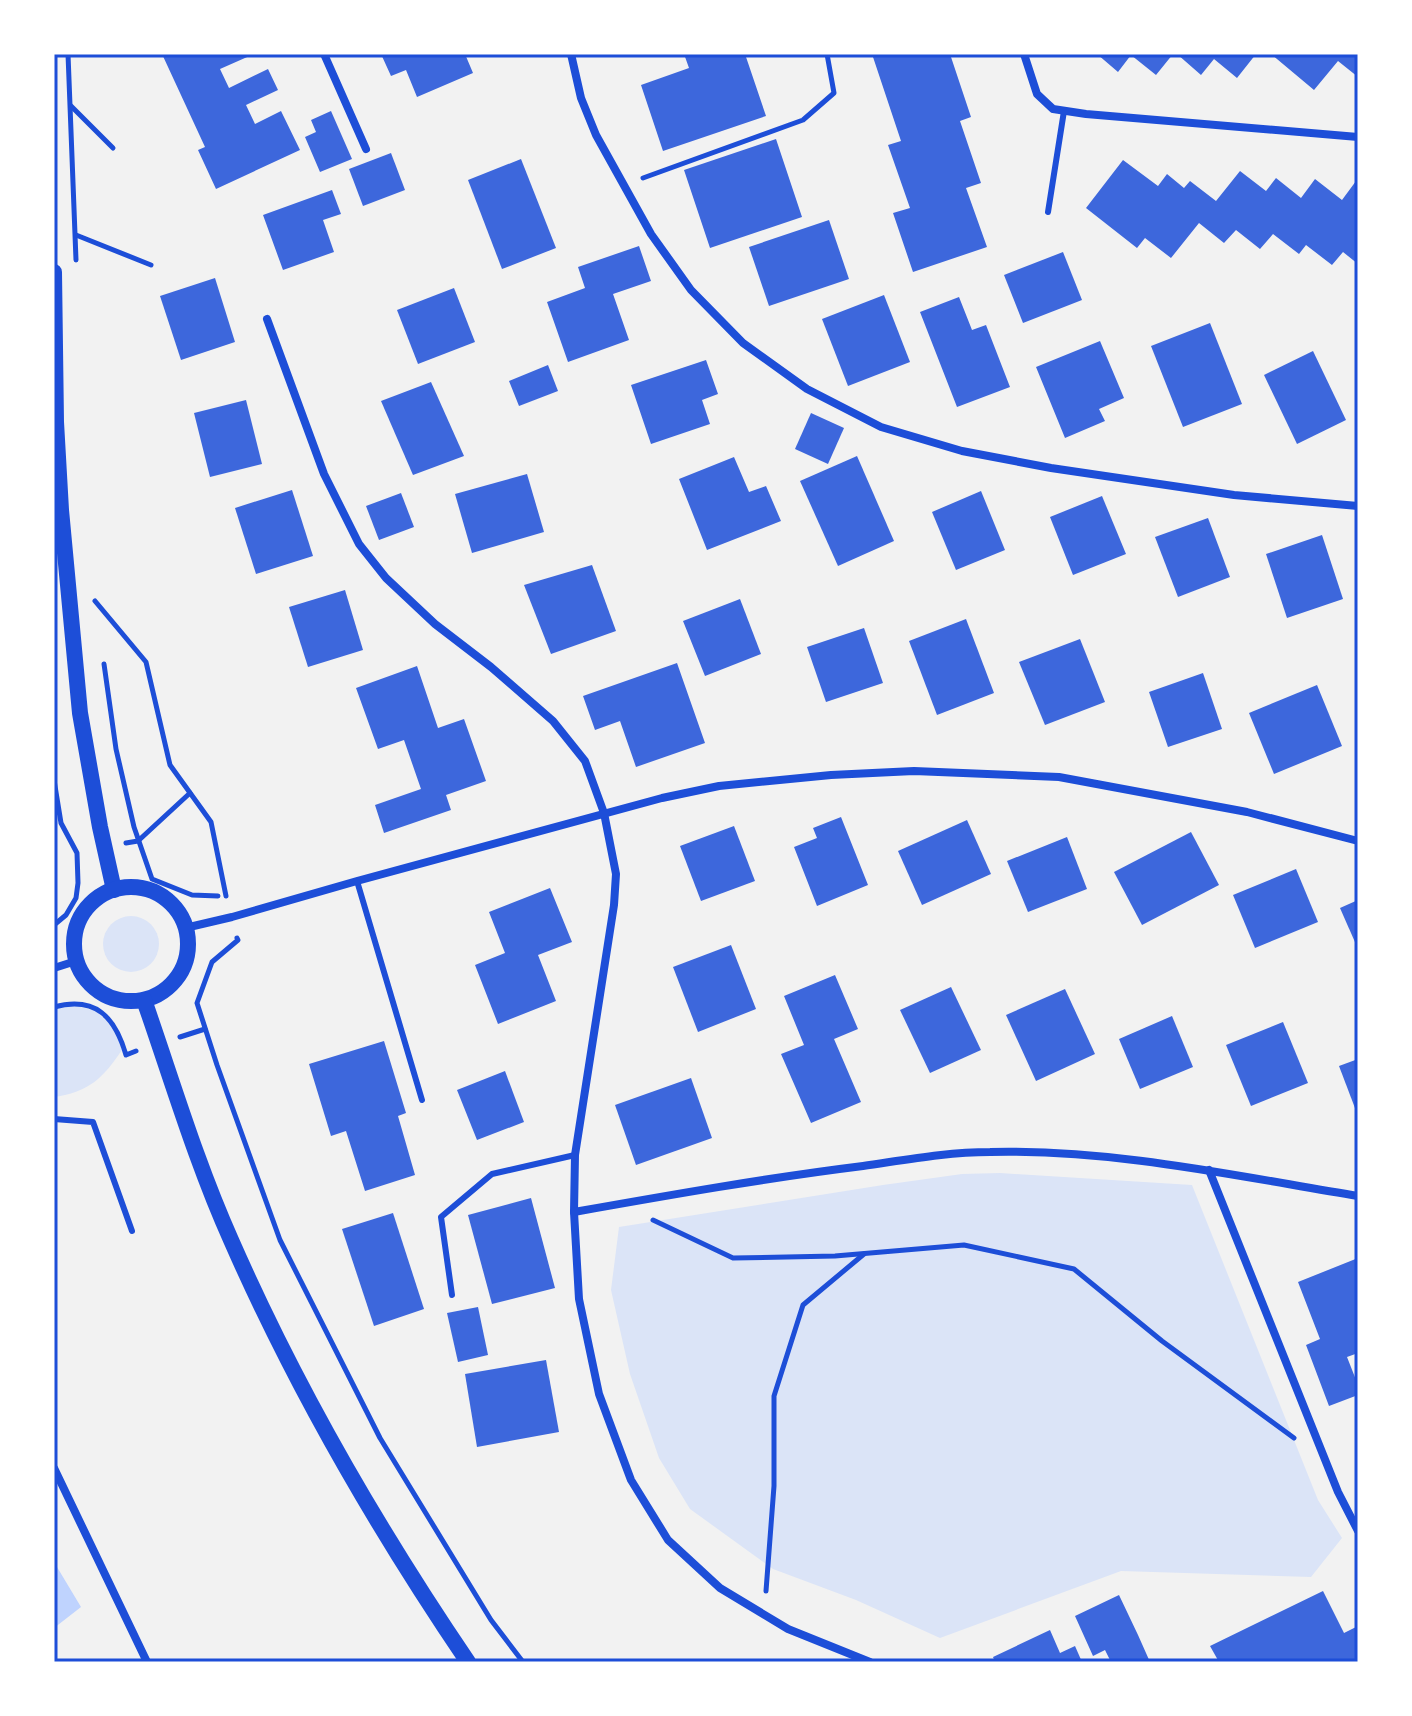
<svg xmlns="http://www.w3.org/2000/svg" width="1412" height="1716" font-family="Barlow,sans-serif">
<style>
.green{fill:#dbe4f7}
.water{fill:#bfd3fe}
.building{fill:#3d67dc}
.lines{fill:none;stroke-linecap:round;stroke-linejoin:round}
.path{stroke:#1d4ed8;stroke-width:5}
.service{stroke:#1d4ed8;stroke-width:6}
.minor{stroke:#1d4ed8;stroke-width:8}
.secondary{stroke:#1d4ed8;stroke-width:16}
.neatline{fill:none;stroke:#1d4ed8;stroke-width:3}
</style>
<rect width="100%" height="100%" fill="#f2f2f2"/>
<g class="green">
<circle cx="131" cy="944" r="28"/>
<path d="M69 1004 96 1011 116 1030 122 1050C103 1078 89 1092 54 1097V1008Z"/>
<polygon points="1000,1173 1192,1185 1318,1500 1342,1538 1311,1577 1121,1571 940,1638 856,1600 773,1569 690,1509 659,1458 630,1374 611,1290 619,1227 883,1185 962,1174"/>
</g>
<polygon class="water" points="54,1562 81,1607 54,1628"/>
<g class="building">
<polygon points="162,54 254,54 220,69 229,88 268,69 278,90 246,105 255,124 281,111 300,150 216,189 198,150 205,147"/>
<polygon points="381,54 465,54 473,73 417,97 406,70 391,76"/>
<polygon points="684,54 745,54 766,116 663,151 641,85 689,68"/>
<polygon points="872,54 950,54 971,117 960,121 981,183 966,188 987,247 913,272 893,213 910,208 888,145 901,141"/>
<polygon points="1097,54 1173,54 1156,75 1131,55 1118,72"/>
<polygon points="1177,54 1256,54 1237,78 1214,59 1201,75"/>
<polygon points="1271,54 1358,54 1358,77 1338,61 1314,90"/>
<polygon points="331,111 352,159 320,172 305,137 316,132 311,120"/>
<polygon points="776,139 802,217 710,248 684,170"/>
<polygon points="391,153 405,190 363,206 349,169"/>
<polygon points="521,159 556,248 502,269 468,180"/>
<polygon points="1123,160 1158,186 1167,174 1184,188 1190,181 1216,201 1240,171 1266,191 1276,178 1301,198 1315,179 1342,200 1356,181 1358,183 1358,264 1343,252 1332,265 1306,245 1299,254 1273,234 1260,249 1236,230 1224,243 1199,223 1171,258 1145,238 1137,248 1086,208"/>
<polygon points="332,190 341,214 323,220 334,252 283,270 263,215"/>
<polygon points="829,220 849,279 769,306 749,247"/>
<polygon points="639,246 651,281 613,294 629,340 568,362 547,302 585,288 578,267"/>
<polygon points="1063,252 1082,300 1023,323 1004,275"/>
<polygon points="215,278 235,342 181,360 160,296"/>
<polygon points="454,288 475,342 418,364 397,310"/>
<polygon points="884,295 910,362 848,386 822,319"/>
<polygon points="959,297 972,330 986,325 1010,387 957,407 920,312"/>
<polygon points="1210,323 1242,404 1183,427 1151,346"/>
<polygon points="1100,341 1124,398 1099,409 1105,421 1065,438 1036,367"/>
<polygon points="1313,351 1346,420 1297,444 1264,375"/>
<polygon points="706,360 718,394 702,400 710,424 651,444 631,385"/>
<polygon points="548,365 558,391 519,406 509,381"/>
<polygon points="431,382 464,456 413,475 381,401"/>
<polygon points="246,400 262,464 210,477 194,413"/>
<polygon points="811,413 844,428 828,464 795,449"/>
<polygon points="857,456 894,541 838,566 800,481"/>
<polygon points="734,457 749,492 766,486 781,521 707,550 679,479"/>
<polygon points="527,474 544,532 472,553 455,494"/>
<polygon points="292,490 313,556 256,574 235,508"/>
<polygon points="981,491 1005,550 956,570 932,512"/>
<polygon points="401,493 414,527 379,540 366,506"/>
<polygon points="1102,496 1126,554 1073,575 1050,517"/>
<polygon points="1208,518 1230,577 1178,597 1155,537"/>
<polygon points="1322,535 1343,599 1287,618 1266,554"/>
<polygon points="592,565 616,631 551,654 524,585"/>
<polygon points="345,590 363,650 308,667 289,607"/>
<polygon points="740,599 761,654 705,676 683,621"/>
<polygon points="966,619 994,693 937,715 909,641"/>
<polygon points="864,628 883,683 826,702 807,647"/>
<polygon points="1080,639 1105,702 1045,725 1019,662"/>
<polygon points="677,663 705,743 636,767 620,721 595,730 583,696"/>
<polygon points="417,666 438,728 464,719 486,781 446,795 451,810 384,833 375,805 421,789 404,740 378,749 356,688"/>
<polygon points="1203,673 1222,729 1168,747 1149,692"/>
<polygon points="1317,685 1342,746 1274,774 1249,713"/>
<polygon points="841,817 868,885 817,906 794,847 817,838 813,828"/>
<polygon points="967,820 991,874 922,905 898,851"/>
<polygon points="734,826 755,881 701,901 680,846"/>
<polygon points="1191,832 1219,885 1142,925 1114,872"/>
<polygon points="1067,837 1087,889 1028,912 1007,861"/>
<polygon points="1296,869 1318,922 1255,948 1233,895"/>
<polygon points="550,888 572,942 538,955 556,1001 498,1024 475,965 505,953 489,912"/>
<polygon points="1358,900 1358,949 1340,908"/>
<polygon points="731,945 756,1009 698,1032 673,967"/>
<polygon points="835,975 858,1029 834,1039 861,1102 811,1123 781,1054 804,1045 784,996"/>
<polygon points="951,987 981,1050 930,1073 900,1010"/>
<polygon points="1065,989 1095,1054 1036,1081 1006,1015"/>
<polygon points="1172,1016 1193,1067 1140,1089 1119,1039"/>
<polygon points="1283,1022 1308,1083 1251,1106 1226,1045"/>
<polygon points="384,1041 406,1113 398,1116 415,1175 365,1191 346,1131 331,1136 309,1064"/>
<polygon points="1358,1059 1358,1116 1339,1066"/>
<polygon points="505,1071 524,1122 477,1140 457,1090"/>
<polygon points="691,1078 712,1138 636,1165 615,1105"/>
<polygon points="531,1198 555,1288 492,1304 468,1215"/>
<polygon points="393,1213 424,1309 374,1326 342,1229"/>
<polygon points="1358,1258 1358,1353 1347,1357 1358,1385 1358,1395 1329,1406 1306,1345 1320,1339 1298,1282"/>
<polygon points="478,1307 488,1355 458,1362 447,1313"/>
<polygon points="546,1360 559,1432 477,1447 465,1374"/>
<polygon points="1323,1591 1344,1633 1358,1626 1358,1662 1288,1662 1287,1660 1284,1662 1219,1662 1210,1646"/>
<polygon points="1119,1595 1138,1635 1150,1662 1111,1662 1105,1650 1093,1656 1075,1616"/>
<polygon points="1050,1630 1060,1653 1075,1646 1082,1662 995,1662 993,1657"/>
</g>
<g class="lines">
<g class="path">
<polyline points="68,54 76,260"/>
<polyline points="71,106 113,148"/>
<polyline points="643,178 803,120 834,93 827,54"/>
<polyline points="76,235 151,265"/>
<polyline points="95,601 146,662 170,765 211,822 226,896"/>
<polyline points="104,664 116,749 134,827 152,879 192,895 218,896"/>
<polyline points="54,780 61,823 77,853 78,883 76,898 66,915 54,925"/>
<polyline points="126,843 138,841 190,793"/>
<polyline points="237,938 238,940 212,962 197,1003 217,1065 280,1240 380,1438 491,1620 523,1662"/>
<path d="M54 1007C96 996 115 1017 126 1055L136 1051"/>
<polyline points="180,1037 205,1029"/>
<polyline points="653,1220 733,1258 835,1256 964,1245 1074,1269 1162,1341 1294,1438"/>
<polyline points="766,1591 774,1486 774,1396 803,1305 864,1254"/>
</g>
<g class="service">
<polyline points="1048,212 1064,111"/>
<polyline points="357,881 422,1100"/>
<polyline points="54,1119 93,1122 132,1231"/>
<polyline points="452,1295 441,1217 492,1174 575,1155"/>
</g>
<g class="minor">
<polyline points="324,54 366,149"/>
<polyline points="571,54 581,98 596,135 651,234 691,290 743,343 807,389 881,427 962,451 1051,468 1234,495 1358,506"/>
<polyline points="1024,54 1037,94 1053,109 1086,114 1358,137"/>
<polyline points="267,319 324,474 359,544 386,578 435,624 491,667 553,721 585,761 604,813 616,874 614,905 575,1155 574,1212 579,1299 599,1394 631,1480 668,1540 720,1588 788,1629 870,1662"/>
<polyline points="185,928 232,917 357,881 662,798 719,786 831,775 914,771 1059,777 1247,812 1358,841"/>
<polyline points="54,968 76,961"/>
<polyline points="1209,1170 1338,1492 1358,1531"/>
<path d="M574 1212C670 1195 766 1178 863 1166 905 1160 947 1152 990 1152 1114 1149 1236 1176 1358 1196"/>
<polyline points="54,1468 147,1662"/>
</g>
<g class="secondary">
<polyline points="54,272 56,422 61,510 80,713 100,827 114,890"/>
<circle cx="131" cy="944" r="57"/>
<path d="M144 1000C172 1080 196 1162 231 1240 296 1388 377 1528 468 1662"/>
</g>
</g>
<rect width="1412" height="1716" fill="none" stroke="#ffffff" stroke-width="112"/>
<rect x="56" y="56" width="1300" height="1604" class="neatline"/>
</svg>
